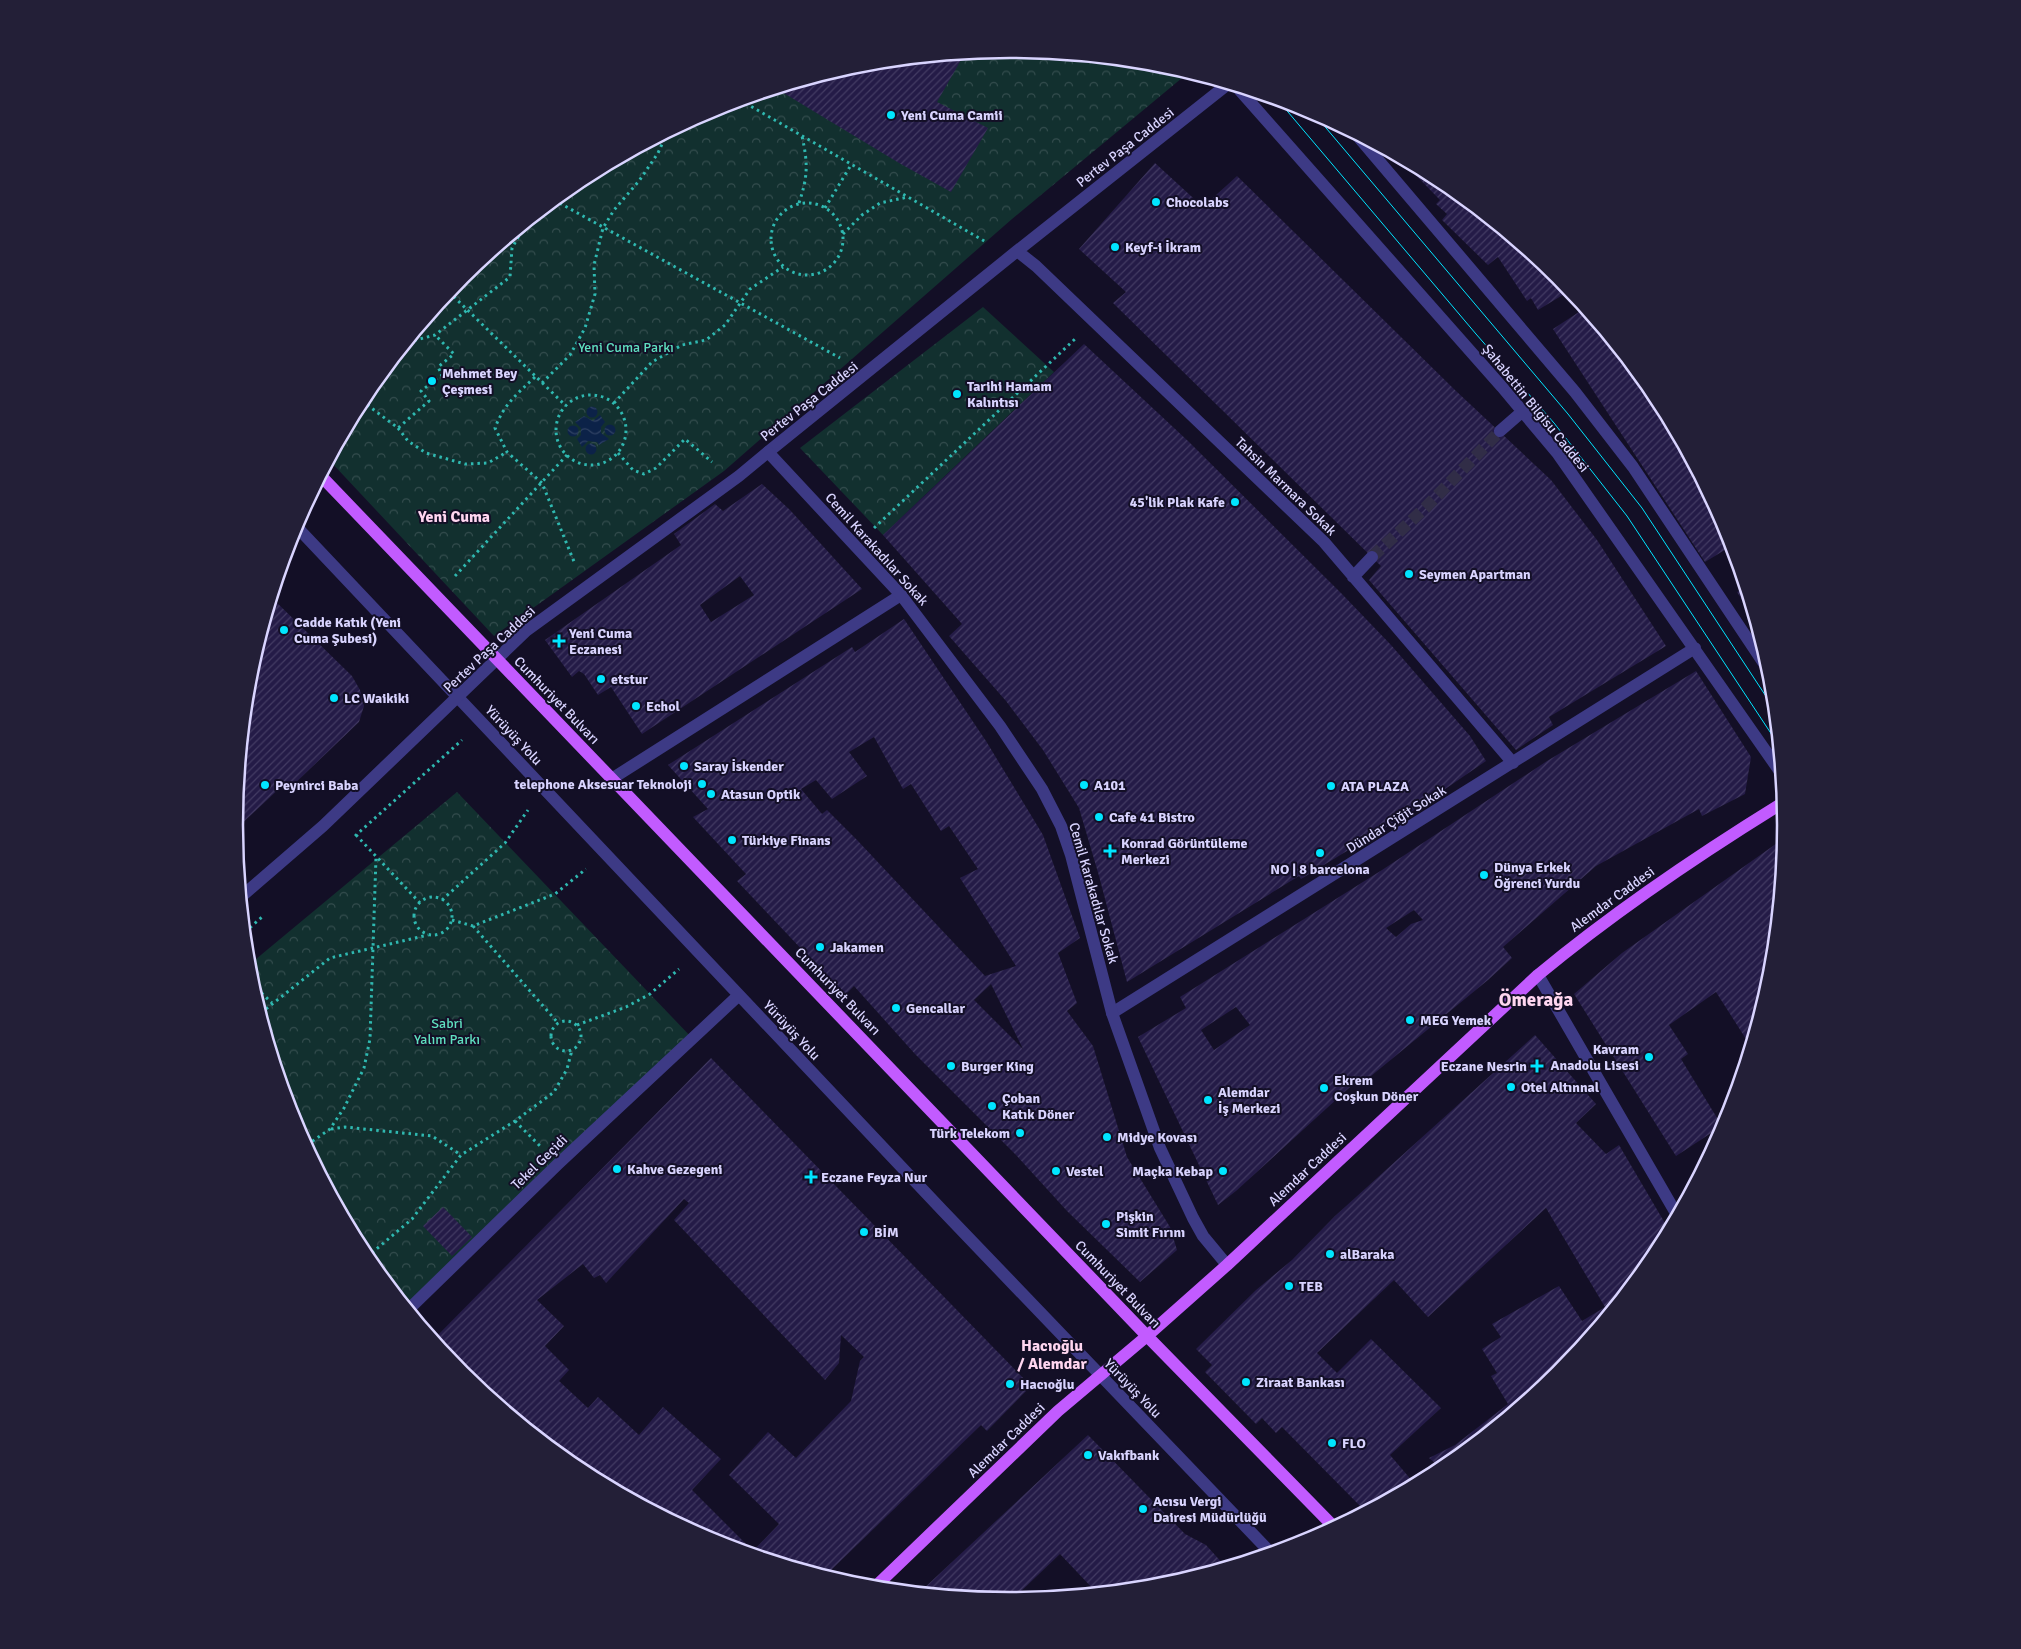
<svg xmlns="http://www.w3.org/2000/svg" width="2021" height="1649" font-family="Signika,sans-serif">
	<defs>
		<pattern id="forest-crowns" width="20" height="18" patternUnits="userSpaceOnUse" patternTransform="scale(1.25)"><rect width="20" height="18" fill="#12302f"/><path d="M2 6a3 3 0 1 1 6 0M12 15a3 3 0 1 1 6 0" fill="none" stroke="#344d4e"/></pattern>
		<pattern id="water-waves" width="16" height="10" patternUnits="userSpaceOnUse" patternTransform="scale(1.25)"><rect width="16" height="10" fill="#0c2248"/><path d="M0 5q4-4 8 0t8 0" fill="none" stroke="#2f4163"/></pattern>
		<pattern id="building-hatch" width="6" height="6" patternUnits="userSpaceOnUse" patternTransform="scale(1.25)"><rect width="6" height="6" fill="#241b47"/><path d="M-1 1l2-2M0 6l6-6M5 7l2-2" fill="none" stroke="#433b63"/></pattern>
	</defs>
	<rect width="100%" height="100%" fill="#130f26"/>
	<!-- forest -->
	<path fill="url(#forest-crowns)" d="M 1011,49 L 1162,64 L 1188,73 L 1012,219 L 724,471 L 494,636 L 330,461 L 366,393 L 462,276 L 580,179 L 714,108 L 859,64 Z
		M 983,307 L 1054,372 L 883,535 L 800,448 Z
		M 457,792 L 693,1039 L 409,1309 L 365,1255 L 294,1121 L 250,976 L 249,965 Z"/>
	<!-- water -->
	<path fill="url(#water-waves)" d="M586.5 412a5.5 5.5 0 1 1 11 0a5.5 5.5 0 1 1-11 0Z
		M 600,415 L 605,422 L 601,427 L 601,433 L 609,439 L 599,445 L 597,442 L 588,441 L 582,447 L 577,439 L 581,435 L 581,428 L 575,422 L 584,416 L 593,421 Z
		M604.5 430a5.5 5.5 0 1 1 11 0a5.5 5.5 0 1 1-11 0Z
		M567.5 431a5.5 5.5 0 1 1 11 0a5.5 5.5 0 1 1-11 0Z
		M585.5 449a5.5 5.5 0 1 1 11 0a5.5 5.5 0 1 1-11 0Z"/>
	<!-- building -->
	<path fill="url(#building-hatch)" fill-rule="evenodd" d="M 965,53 L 937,102 L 988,128 L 951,192 L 899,163 L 777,89 L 859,64 Z
		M 1378,145 L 1388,151 L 1385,154 Z
		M 1397,156 L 1442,180 L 1559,276 L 1571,290 L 1538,310 L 1531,298 L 1527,301 L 1498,257 L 1488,265 L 1442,220 L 1447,214 L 1436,204 L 1440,200 Z
		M 1155,163 L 1203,207 L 1237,176 L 1456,391 L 1551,480 L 1597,540 L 1666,646 L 1549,717 L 1553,725 L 1516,750 L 1369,580 L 1381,566 L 1113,303 L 1126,292 L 1079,249 Z
		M 1585,308 L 1656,394 L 1727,528 L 1733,545 L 1705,562 L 1553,329 Z
		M 1084,344 L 1188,441 L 1341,593 L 1391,645 L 1470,736 L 1486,761 L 1419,807 L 1301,879 L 1299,876 L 1127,982 L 1099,876 L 1079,808 L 1043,750 L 1006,701 L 949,636 L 962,624 L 883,535 Z
		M 762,484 L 790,510 L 862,589 L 642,734 L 611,687 L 598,695 L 584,674 L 579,671 L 572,677 L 545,640 L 681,545 L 674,534 L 715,504 L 723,511 ZM 740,576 L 754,595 L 711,622 L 700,605 Z
		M 1745,587 L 1754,615 L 1752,616 L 1737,592 Z
		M 272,598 L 352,676 L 360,690 L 364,706 L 359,722 L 290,788 L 284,784 L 235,830 L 250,673 Z
		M 904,619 L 986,741 L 1043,835 L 1080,938 L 1058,953 L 1077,1003 L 1067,1011 L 1093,1046 L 1127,1157 L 1170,1227 L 1177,1250 L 1140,1282 L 1067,1211 L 1016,1155 L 915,1054 L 854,986 L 845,995 L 737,881 L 746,874 L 693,817 L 708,809 L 668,765 L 852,647 L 855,652 ZM 874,737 L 903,789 L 911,784 L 941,831 L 949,826 L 978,869 L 960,878 L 1016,966 L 985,976 L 857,840 L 827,810 L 822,814 L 801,789 L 816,780 L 832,799 L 867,776 L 849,752 ZM 991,984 L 1023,1049 L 974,1000 Z
		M 1696,671 L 1751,757 L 1745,794 L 1702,816 L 1699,809 L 1596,866 L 1503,947 L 1512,958 L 1488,980 L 1365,1081 L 1361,1077 L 1236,1191 L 1218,1205 L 1138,1037 L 1186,1008 L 1180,997 L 1382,870 L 1547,761 ZM 1414,910 L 1423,920 L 1411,924 L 1396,937 L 1386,928 ZM 1236,1007 L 1250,1025 L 1214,1050 L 1201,1030 Z
		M 1780,841 L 1784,847 L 1771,976 L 1754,1033 L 1746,1039 L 1716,992 L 1669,1025 L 1688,1054 L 1681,1059 L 1722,1126 L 1676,1156 L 1574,994 L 1622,953 Z
		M 1535,1035 L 1596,1104 L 1576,1123 L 1606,1154 L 1619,1145 L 1669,1230 L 1655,1256 L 1559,1373 L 1441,1470 L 1365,1511 L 1282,1427 L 1276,1433 L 1262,1418 L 1256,1424 L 1205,1372 L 1212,1365 L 1196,1349 L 1256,1290 L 1292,1260 L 1335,1216 ZM 1546,1208 L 1605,1307 L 1582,1321 L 1559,1286 L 1492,1324 L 1501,1337 L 1482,1349 L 1497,1373 L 1491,1376 L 1508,1404 L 1455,1445 L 1429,1458 L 1435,1463 L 1414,1483 L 1390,1455 L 1441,1408 L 1371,1339 L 1337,1373 L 1317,1353 L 1394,1280 L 1428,1317 Z
		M 711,1058 L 1031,1386 L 987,1431 L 981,1425 L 826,1575 L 713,1541 L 579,1469 L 462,1373 L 434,1339 ZM 684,1199 L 689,1203 L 674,1220 L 825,1380 L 839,1363 L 841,1335 L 864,1357 L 860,1361 L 851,1401 L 796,1458 L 768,1432 L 729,1475 L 779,1524 L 753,1551 L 692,1490 L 721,1459 L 663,1407 L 639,1435 L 598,1397 L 588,1408 L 559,1381 L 569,1370 L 545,1346 L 564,1326 L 537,1300 L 583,1264 L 594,1278 L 600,1275 L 606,1283 Z
		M 443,1207 L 472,1237 L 452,1256 L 423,1226 Z
		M 1088,1435 L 1185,1534 L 1206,1545 L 1225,1566 L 1162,1585 L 1096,1592 L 1060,1554 L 1015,1597 L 1017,1600 L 921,1591 Z"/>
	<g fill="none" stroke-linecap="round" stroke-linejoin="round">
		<!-- pedestrian-tunnel -->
		<path stroke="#312d47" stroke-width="12" stroke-dasharray="12 6" stroke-linecap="butt" d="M 1372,557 L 1425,508 L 1500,431"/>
		<!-- path -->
		<path stroke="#2fb8b0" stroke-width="3" stroke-dasharray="2.5 4" stroke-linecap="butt" d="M 740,100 L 986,242
			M 554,200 L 840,358
			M771 239a36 36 0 1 1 72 0a36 36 0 1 1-72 0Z
			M 799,203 C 808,176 808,164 802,136
			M 825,208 L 851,165
			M 843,234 L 862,215 L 880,203 L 908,197
			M 449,292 L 566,406
			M 408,342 L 435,335 L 510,277 L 512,248 L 525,225
			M 535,377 C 517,394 504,404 495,428 L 507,452 L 542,483 L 575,564
			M 542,383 L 570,355 L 585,328 L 595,294 L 594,265 L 603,228 L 614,210 L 639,181 L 658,153 L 667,133
			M556 430a35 35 0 1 1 70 0a35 35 0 1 1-70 0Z
			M 362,401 L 398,428 L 429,401 L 421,391 L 442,375 L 438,367 L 454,354 L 435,335
			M 614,403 L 652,362 L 682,345 L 706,340 L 725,325 L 750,289 L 783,267
			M 398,428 L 408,441 L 426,453 L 465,464 L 488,463 L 507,452
			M 618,453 L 633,470 L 644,474 L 656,468 L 685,439 L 712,462
			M 874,528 L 1075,339
			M 455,576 L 567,455
			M 356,835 L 420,903
			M 355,836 L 462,740
			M414 916a19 19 0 1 1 38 0a19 19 0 1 1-38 0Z
			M 442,900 L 505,843 L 528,810
			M 452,920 L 473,926 L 555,894 L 586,869
			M 473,926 L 558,1023
			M 245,932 L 262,917
			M 252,984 L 272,1003
			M 261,1013 L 330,958 L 428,935
			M551 1036a15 15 0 1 1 30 0a15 15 0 1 1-30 0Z
			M 577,1025 L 626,1007 L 650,994 L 679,969
			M 515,1121 L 540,1146
			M 331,1129 L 345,1127 L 432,1136 L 461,1155
			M 307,1145 L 330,1129 L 344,1108 L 364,1068 L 370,1039 L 376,857
			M 367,1257 L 412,1219 L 461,1155 L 515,1121 L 554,1092 L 567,1069 L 572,1050"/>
		<!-- pedestrian -->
		<path stroke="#3d3a85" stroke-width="12" d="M 1236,86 L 1502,387 L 1558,454 L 1781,773
			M 1356,134 L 1575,392 L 1633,467 L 1771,674
			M 1017,251 L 1036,266 L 1324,542 L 1513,763
			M 1500,431 L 1523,411
			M 768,452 L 1017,251 L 1228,84
			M 295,525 L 943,1211 L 1270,1552
			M 1353,577 L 1372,557
			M 613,778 L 901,595
			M 1112,1013 L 1695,648
			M 409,1309 L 558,1164 L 739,995"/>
		<!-- minor -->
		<path stroke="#3d3a85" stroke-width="12" d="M 242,896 L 323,826 L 526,631 L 739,476 L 768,452 L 901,595 L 1000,726 L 1042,789 L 1061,826 L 1071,855 L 1112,1013 L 1160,1148 L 1193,1218 L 1203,1236 L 1227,1265
			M 1538,975 L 1677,1215"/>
		<!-- primary -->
		<path stroke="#c25bff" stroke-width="12" d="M 321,476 L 1147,1336 L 1334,1527
			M 875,1587 L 1058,1411 L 1147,1336 L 1227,1265 L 1538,975 C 1615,911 1698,855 1784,802"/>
		<!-- tram -->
		<path stroke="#00e5ff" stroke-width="1" d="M 1277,99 L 1476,334 L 1554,423 L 1627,516 L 1778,744
			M 1310,109 L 1568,414 L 1642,508 L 1775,710"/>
	</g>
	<!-- markers -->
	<g fill="#00e5ff" stroke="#130f26" stroke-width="2">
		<circle cx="891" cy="115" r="5"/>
		<circle cx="1156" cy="202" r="5"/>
		<circle cx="1115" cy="247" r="5"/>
		<circle cx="432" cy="381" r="5"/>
		<circle cx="957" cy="394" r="5"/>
		<circle cx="1235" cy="502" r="5"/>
		<circle cx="1409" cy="574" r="5"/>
		<circle cx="284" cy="630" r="5"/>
		<path d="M556.5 633.5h5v5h5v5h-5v5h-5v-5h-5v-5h5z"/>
		<circle cx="601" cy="679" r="5"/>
		<circle cx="334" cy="698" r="5"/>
		<circle cx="636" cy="706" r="5"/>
		<circle cx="684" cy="766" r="5"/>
		<circle cx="702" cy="784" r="5"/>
		<circle cx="265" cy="785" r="5"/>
		<circle cx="1084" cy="785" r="5"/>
		<circle cx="1331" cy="786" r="5"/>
		<circle cx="711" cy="794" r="5"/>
		<circle cx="1099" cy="817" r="5"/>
		<circle cx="732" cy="840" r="5"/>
		<path d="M1107.5 843.5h5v5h5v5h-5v5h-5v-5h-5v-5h5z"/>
		<circle cx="1320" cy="853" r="5"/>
		<circle cx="1484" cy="875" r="5"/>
		<circle cx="820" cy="947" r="5"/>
		<circle cx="896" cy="1008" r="5"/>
		<circle cx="1410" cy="1020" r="5"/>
		<circle cx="1649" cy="1057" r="5"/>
		<circle cx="951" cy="1066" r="5"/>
		<path d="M1534.5 1058.5h5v5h5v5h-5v5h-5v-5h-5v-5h5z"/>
		<circle cx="1511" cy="1087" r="5"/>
		<circle cx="1324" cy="1088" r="5"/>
		<circle cx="1208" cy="1100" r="5"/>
		<circle cx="992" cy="1106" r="5"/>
		<circle cx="1020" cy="1133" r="5"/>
		<circle cx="1107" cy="1137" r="5"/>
		<circle cx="617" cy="1169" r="5"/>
		<circle cx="1056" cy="1171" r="5"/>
		<circle cx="1223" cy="1171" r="5"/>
		<path d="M808.5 1169.5h5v5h5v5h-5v5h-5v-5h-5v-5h5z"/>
		<circle cx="1106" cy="1224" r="5"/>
		<circle cx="864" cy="1232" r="5"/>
		<circle cx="1330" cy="1254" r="5"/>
		<circle cx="1289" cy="1286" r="5"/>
		<circle cx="1246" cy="1382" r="5"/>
		<circle cx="1010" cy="1384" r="5"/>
		<circle cx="1332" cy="1443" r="5"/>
		<circle cx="1088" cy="1455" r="5"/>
		<circle cx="1143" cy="1509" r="5"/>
	</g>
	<g text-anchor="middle" stroke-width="4" stroke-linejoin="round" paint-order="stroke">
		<!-- poi labels -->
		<g font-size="14" font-weight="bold" fill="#d9d4ff" stroke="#130f26" text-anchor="start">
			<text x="901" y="120">Yeni Cuma Camii</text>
			<text x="1166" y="207">Chocolabs</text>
			<text x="1125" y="252">Keyf-i İkram</text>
			<text x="442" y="378">Mehmet Bey<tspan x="442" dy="16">Çeşmesi</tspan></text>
			<text x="967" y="391">Tarihi Hamam<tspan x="967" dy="16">Kalıntısı</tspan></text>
			<text x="1225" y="507" text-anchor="end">45'lik Plak Kafe</text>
			<text x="1419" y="579">Seymen Apartman</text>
			<text x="294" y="627">Cadde Katık (Yeni<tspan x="294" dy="16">Cuma Şubesi)</tspan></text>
			<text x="569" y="638">Yeni Cuma<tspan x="569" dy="16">Eczanesi</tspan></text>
			<text x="611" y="684">etstur</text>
			<text x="344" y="703">LC Waikiki</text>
			<text x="646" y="711">Echol</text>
			<text x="694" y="771">Saray İskender</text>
			<text x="692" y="789" text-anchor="end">telephone Aksesuar Teknoloji</text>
			<text x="275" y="790">Peynirci Baba</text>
			<text x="1094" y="790">A101</text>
			<text x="1341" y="791">ATA PLAZA</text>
			<text x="721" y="799">Atasun Optik</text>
			<text x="1109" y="822">Cafe 41 Bistro</text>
			<text x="742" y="845">Türkiye Finans</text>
			<text x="1121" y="848">Konrad Görüntüleme<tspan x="1121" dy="16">Merkezi</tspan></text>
			<text x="1494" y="872">Dünya Erkek<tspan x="1494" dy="16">Öğrenci Yurdu</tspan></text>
			<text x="1320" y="874" text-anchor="middle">NO | 8 barcelona</text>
			<text x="830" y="952">Jakamen</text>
			<text x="906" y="1013">Gencallar</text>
			<text x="1420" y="1025">MEG Yemek</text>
			<text x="1639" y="1054" text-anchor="end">Kavram<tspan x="1639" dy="16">Anadolu Lisesi</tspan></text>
			<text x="961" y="1071">Burger King</text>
			<text x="1527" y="1071" text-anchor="end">Eczane Nesrin</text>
			<text x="1334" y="1085">Ekrem<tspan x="1334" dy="16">Coşkun Döner</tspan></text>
			<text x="1521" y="1092">Otel Altınnal</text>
			<text x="1218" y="1097">Alemdar<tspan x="1218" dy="16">İş Merkezi</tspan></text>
			<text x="1002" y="1103">Çoban<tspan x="1002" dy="16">Katık Döner</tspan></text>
			<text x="1010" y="1138" text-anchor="end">Türk Telekom</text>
			<text x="1117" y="1142">Midye Kovası</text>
			<text x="627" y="1174">Kahve Gezegeni</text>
			<text x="1066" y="1176">Vestel</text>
			<text x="1213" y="1176" text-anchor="end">Maçka Kebap</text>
			<text x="821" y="1182">Eczane Feyza Nur</text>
			<text x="1116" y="1221">Pişkin<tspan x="1116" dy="16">Simit Fırını</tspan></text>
			<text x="874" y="1237">BİM</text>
			<text x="1340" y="1259">alBaraka</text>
			<text x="1299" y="1291">TEB</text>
			<text x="1256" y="1387">Ziraat Bankası</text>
			<text x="1020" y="1389">Hacıoğlu</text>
			<text x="1342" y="1448">FLO</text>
			<text x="1098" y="1460">Vakıfbank</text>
			<text x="1153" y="1506">Acısu Vergi<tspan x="1153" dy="16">Dairesi Müdürlüğü</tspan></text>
		</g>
		<!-- street labels -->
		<g font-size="14" fill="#d9d4ff" stroke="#130f26">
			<text transform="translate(1125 147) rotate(-38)" y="5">Pertev Paşa Caddesi</text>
			<text transform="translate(809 401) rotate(-38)" y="5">Pertev Paşa Caddesi</text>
			<text transform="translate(1536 408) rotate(51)" y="5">Şahabettin Bilgisu Caddesi</text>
			<text transform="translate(1286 486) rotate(44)" y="5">Tahsin Marmara Sokak</text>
			<text transform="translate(877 549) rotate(48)" y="5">Cemil Karakadılar Sokak</text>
			<text transform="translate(489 649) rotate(-43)" y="5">Pertev Paşa Caddesi</text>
			<text transform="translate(557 700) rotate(46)" y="5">Cumhuriyet Bulvarı</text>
			<text transform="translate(514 735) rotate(47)" y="5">Yürüyüş Yolu</text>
			<text transform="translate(1396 819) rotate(-32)" y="5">Dündar Çiğit Sokak</text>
			<text transform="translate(1094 893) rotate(74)" y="5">Cemil Karakadılar Sokak</text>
			<text transform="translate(1612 899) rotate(-36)" y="5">Alemdar Caddesi</text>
			<text transform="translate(838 991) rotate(46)" y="5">Cumhuriyet Bulvarı</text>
			<text transform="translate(792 1030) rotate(47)" y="5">Yürüyüş Yolu</text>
			<text transform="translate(539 1162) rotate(-44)" y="5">Tekel Geçidi</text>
			<text transform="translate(1307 1169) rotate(-43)" y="5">Alemdar Caddesi</text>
			<text transform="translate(1118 1284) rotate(46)" y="5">Cumhuriyet Bulvarı</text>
			<text transform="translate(1133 1388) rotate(46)" y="5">Yürüyüş Yolu</text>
			<text transform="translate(1006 1440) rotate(-44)" y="5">Alemdar Caddesi</text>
		</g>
		<!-- park labels -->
		<g font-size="14" fill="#5fe0c0" stroke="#130f26">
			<text x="626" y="352">Yeni Cuma Parkı</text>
			<text x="447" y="1028">Sabri<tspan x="447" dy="16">Yalım Parkı</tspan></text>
		</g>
		<!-- quarter labels -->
		<g font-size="16" font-weight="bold" fill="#ffd6f0" stroke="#130f26">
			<text x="454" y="522">Yeni Cuma</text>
			<text x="1052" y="1351">Hacıoğlu<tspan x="1052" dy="18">/ Alemdar</tspan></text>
		</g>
		<!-- district labels -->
		<g font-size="19" font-weight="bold" fill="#ffd6f0" stroke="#130f26">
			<text x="1536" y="1006">Ömerağa</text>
		</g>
	</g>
	<!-- crop -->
	<path d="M0 0H2021V1649H0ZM243 825a767 767 0 1 1 1534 0a767 767 0 1 1-1534 0Z" fill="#231f37" fill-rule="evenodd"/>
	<path fill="none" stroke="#d9d4ff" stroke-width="2.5" d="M243 825a767 767 0 1 1 1534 0a767 767 0 1 1-1534 0Z"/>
</svg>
